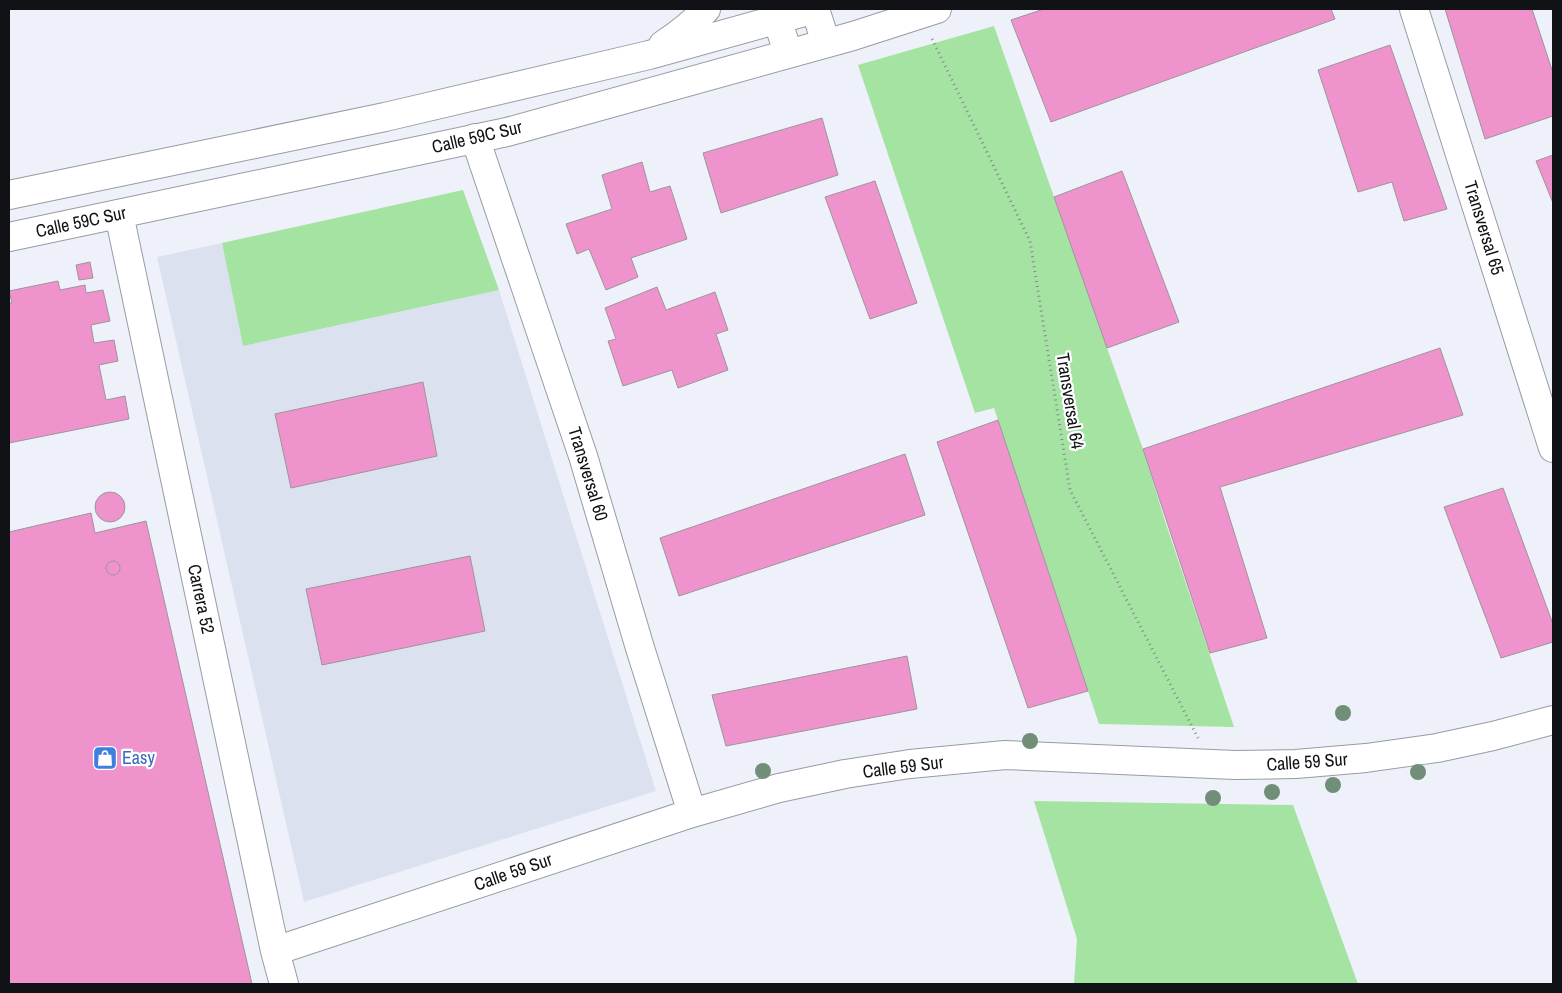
<svg xmlns="http://www.w3.org/2000/svg" width="1562" height="993" font-family="'Archivo Narrow',sans-serif">
	<rect width="100%" height="100%" fill="#eef1fa"/>
	<!-- built -->
	<path fill="#dce1f0" d="M 222,243 L 243,346 L 499,290 L 656,791 L 304,902 L 157,257 Z"/>
	<!-- green -->
	<path fill="#a4e3a2" d="M 994,26 L 1107,348 L 1143,449 L 1165,521 L 1234,727 L 1099,724 L 994,408 L 975,413 L 858,65 Z
		M 463,190 L 499,290 L 243,346 L 222,243 Z
		M 1034,801 L 1293,805 L 1358,984 L 1074,984 L 1077,939 Z"/>
	<!-- building -->
	<path fill="#ee93cc" stroke="#9d959a" d="M 1044,9 L 1331,9 L 1335,19 L 1051,122 L 1011,20 Z
		M 1445,9 L 1532,9 L 1553,73 L 1553,116 L 1485,139 Z
		M 1390,45 L 1447,209 L 1404,221 L 1392,182 L 1358,192 L 1318,70 Z
		M 822,118 L 838,175 L 721,213 L 703,153 Z
		M 1553,155 L 1553,203 L 1536,161 Z
		M 642,162 L 650,192 L 670,186 L 687,239 L 631,258 L 638,277 L 606,290 L 589,249 L 577,254 L 566,224 L 612,209 L 602,175 Z
		M 1122,171 L 1179,322 L 1107,348 L 1054,197 Z
		M 875,181 L 917,303 L 870,319 L 825,197 Z
		M 90,262 L 93,278 L 79,280 L 76,265 Z
		M 58,281 L 60,290 L 85,285 L 86,293 L 103,290 L 110,321 L 91,325 L 94,343 L 114,340 L 118,361 L 99,365 L 106,400 L 125,396 L 129,419 L 9,443 L 9,303 L 12,303 L 9,291 Z
		M 657,287 L 666,310 L 715,292 L 728,330 L 716,334 L 728,370 L 678,388 L 672,370 L 623,386 L 608,341 L 616,339 L 605,308 Z
		M 1440,348 L 1463,415 L 1220,487 L 1267,638 L 1210,653 L 1143,449 Z
		M 423,382 L 437,456 L 291,488 L 275,414 Z
		M 998,420 L 1088,691 L 1028,708 L 937,442 Z
		M 905,454 L 925,515 L 679,596 L 660,538 Z
		M 1503,488 L 1553,624 L 1553,642 L 1501,658 L 1444,507 Z
		M95 507a15 15 0 1 1 30 0a15 15 0 1 1-30 0Z
		M 91,513 L 95,533 L 146,521 L 252,984 L 9,984 L 9,532 Z
		M 470,556 L 485,631 L 322,665 L 306,589 Z
		M106 568a7 7 0 1 1 14 0a7 7 0 1 1-14 0Z
		M 907,656 L 917,709 L 726,746 L 712,695 Z"/>
	<g fill="none" stroke-linecap="round" stroke-linejoin="round">
		<defs>
			<path id="minor" d="M 774,9 L 788,53
				M 815,9 L 826,43
				M 1414,9 L 1553,448
				M 475,138 L 583,456 L 640,648 L 692,813
				M 119,214 L 275,951 L 284,984
				M 275,951 L 692,813 L 779,788 L 845,774 L 910,764 L 1005,755 L 1235,765 L 1296,764 L 1366,758 L 1437,748 L 1493,736 L 1553,720"/>
			<path id="tertiary" d="M 663,45 C 678,35 694,23 706,9
				M 9,195 L 385,117 L 649,55 L 815,9
				M 9,237 L 507,132 L 853,36 L 937,9"/>
		</defs>
		<!-- minor casing -->
		<use href="#minor" stroke="#989ba3" stroke-width="30"/>
		<!-- tertiary casing -->
		<use href="#tertiary" stroke="#989ba3" stroke-width="30"/>
		<!-- path -->
		<path stroke="#86888f" stroke-width="3" stroke-dasharray="1 4" stroke-linecap="butt" d="M 932,39 L 1030,241 L 1070,490 L 1198,738"/>
		<!-- minor -->
		<use href="#minor" stroke="#fff" stroke-width="28"/>
		<!-- tertiary -->
		<use href="#tertiary" stroke="#fff" stroke-width="28"/>
	</g>
	<!-- trees -->
	<g fill="#718f78">
		<circle cx="1343" cy="713" r="8"/>
		<circle cx="1030" cy="741" r="8"/>
		<circle cx="763" cy="771" r="8"/>
		<circle cx="1418" cy="772" r="8"/>
		<circle cx="1333" cy="785" r="8"/>
		<circle cx="1272" cy="792" r="8"/>
		<circle cx="1213" cy="798" r="8"/>
	</g>
	<!-- icons -->
	<defs>
		<symbol id="shop-square" viewBox="-11 -11 22 22"><rect x="-9" y="-9" width="18" height="18" rx="4" fill="#3f7fe0" stroke="#fff"/><path d="M-5-2.5h2.3a2.7 3.5 0 0 1 5.4 0H5L5.5 6h-11ZM-1.5-2.5h3a1.5 2.3 0 0 0-3 0Z" fill="#fff"/></symbol>
	</defs>
	<g fill-rule="evenodd">
		<use href="#shop-square" x="91" y="744" width="28" height="28"/>
	</g>
	<g text-anchor="middle" stroke-width="4.5" stroke-linejoin="round" paint-order="stroke">
		<!-- street labels -->
		<g font-size="18" fill="#111215" stroke="#fff">
			<text transform="translate(477 137) rotate(-13)" y="6">Calle 59C Sur</text>
			<text transform="translate(81 222) rotate(-12)" y="6">Calle 59C Sur</text>
			<text transform="translate(1484 228) rotate(73)" y="6">Transversal 65</text>
			<text transform="translate(1070 401) rotate(81)" y="6">Transversal 64</text>
			<text transform="translate(588 474) rotate(73)" y="6">Transversal 60</text>
			<text transform="translate(201 599) rotate(78)" y="6">Carrera 52</text>
			<text transform="translate(1307 762) rotate(-4)" y="6">Calle 59 Sur</text>
			<text transform="translate(903 767) rotate(-7)" y="6">Calle 59 Sur</text>
			<text transform="translate(513 872) rotate(-19)" y="6">Calle 59 Sur</text>
		</g>
		<!-- shop labels -->
		<g font-size="18" fill="#366cbe" stroke="#fff" text-anchor="start">
			<text x="122" y="764">Easy</text>
		</g>
	</g>
	<!-- border -->
	<rect width="1562" height="993" fill="none" stroke="#111215" stroke-width="20"/>
</svg>
